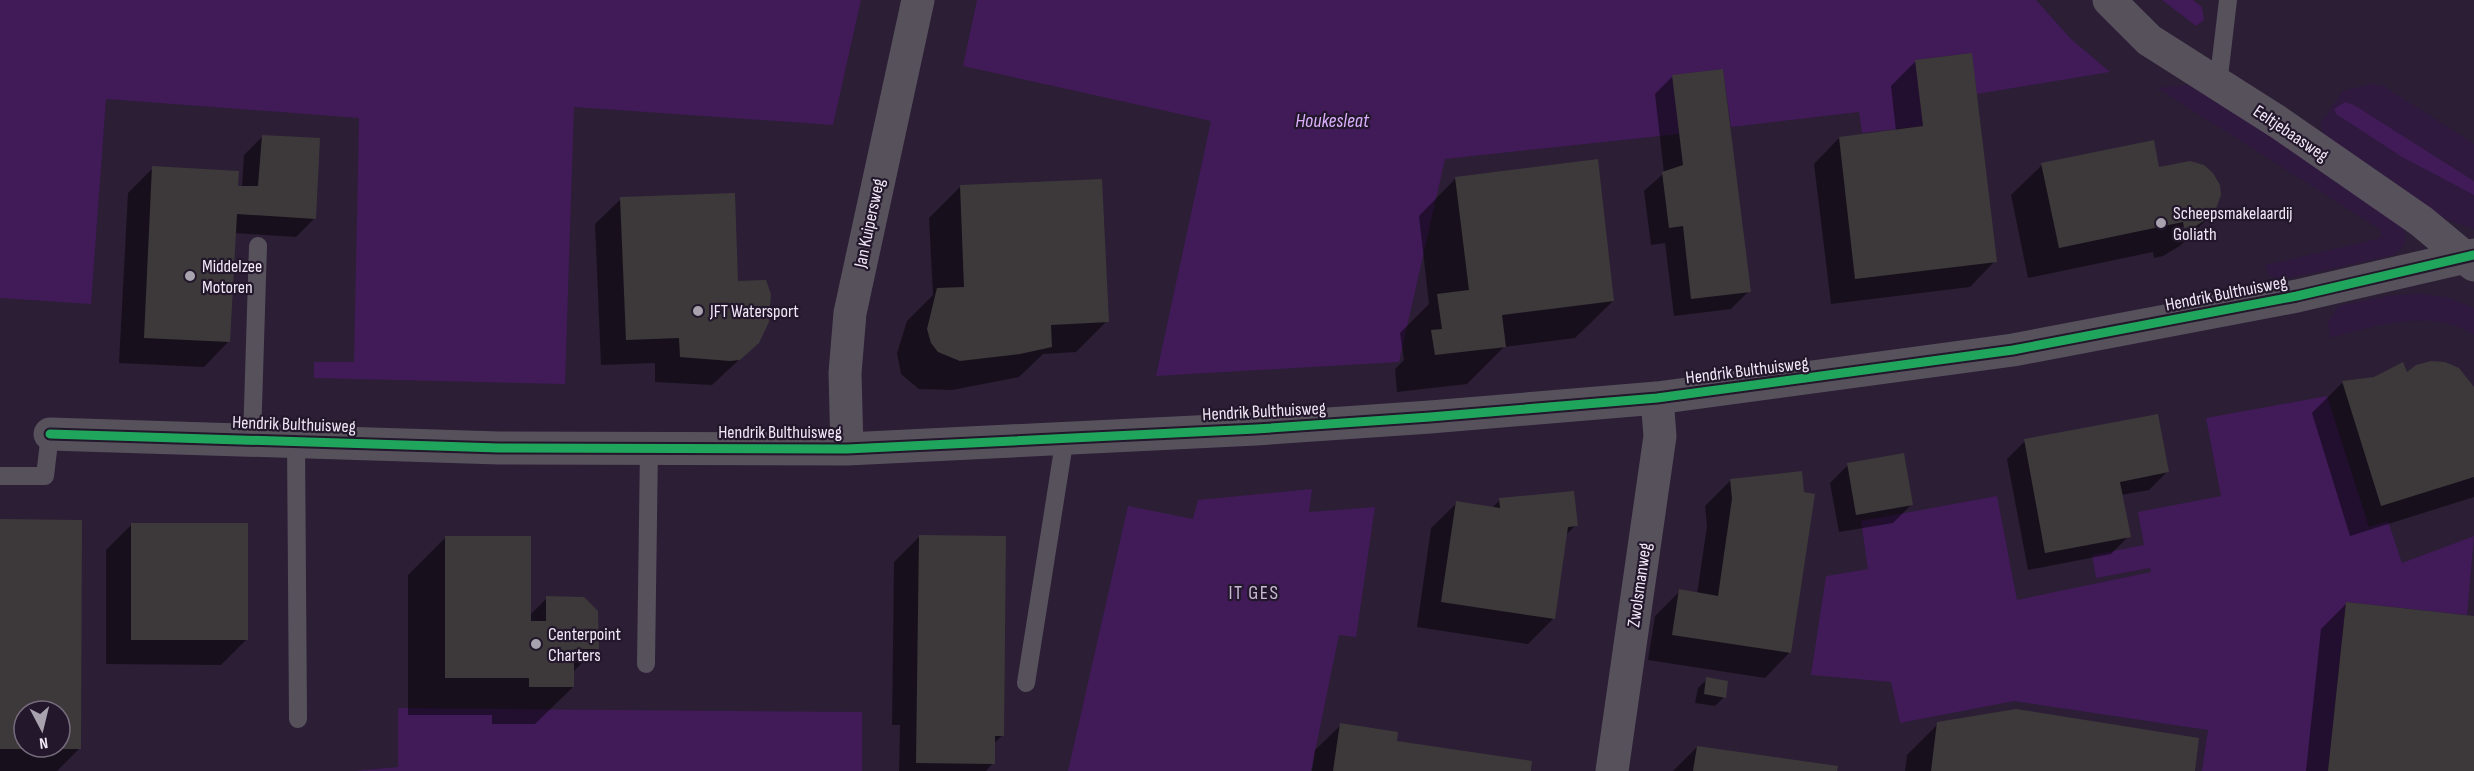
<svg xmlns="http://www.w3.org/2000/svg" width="2474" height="771" font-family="'Sofia Sans Condensed',sans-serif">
	<rect width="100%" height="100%" fill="#211c26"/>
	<!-- built -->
	<path fill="#2b1e35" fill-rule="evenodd" d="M 0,0 L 2474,0 L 2474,771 L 0,771 ZM 24,711 L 60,711 L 60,747 L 24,747 Z"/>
	<!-- green -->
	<path fill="#30193f" d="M 2195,84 L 2402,225 C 2409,238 2406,246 2394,255 L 2279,280 L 2269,275 L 2265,265 L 2377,239 L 2381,237 L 2381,230 L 2157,88 Z
		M 2371,84 L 2384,86 L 2474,144 L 2474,181 L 2433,154 L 2334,109 L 2336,114 L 2402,157 L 2474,195 L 2474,229 L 2445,219 L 2325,140 L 2320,124 L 2343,91 Z
		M 2421,294 L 2447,297 L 2474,308 L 2474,335 C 2431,307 2375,326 2330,338 L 2328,322 L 2339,306 L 2394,295 Z"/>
	<!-- water -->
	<path fill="#401b57" d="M 0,0 L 861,0 L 833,125 L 574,107 L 565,384 L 314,378 L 314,362 L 354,362 L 359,118 L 106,99 L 91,304 L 0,298 Z
		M 977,0 L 2036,0 L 2071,39 L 2110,72 L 1977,94 L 1971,53 L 1916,60 L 1923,126 L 1862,133 L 1859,112 L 1731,127 L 1723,69 L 1673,75 L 1679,134 L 1445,159 L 1399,362 L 1156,376 L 1211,121 L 963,66 Z
		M 2162,0 L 2193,0 L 2202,7 L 2204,20 L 2196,26 Z
		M 2345,102 L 2354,105 L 2474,181 L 2474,195 L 2402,157 L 2336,114 L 2334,109 Z
		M 2327,396 L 2369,527 L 2388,521 L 2402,563 L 2474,536 L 2467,615 L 2346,602 L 2328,771 L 2202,771 L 2208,730 L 2014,701 L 1900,723 L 1891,682 L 1811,675 L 1826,576 L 1868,569 L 1861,521 L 1997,496 L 2017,600 L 2151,572 L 2150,568 L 2096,578 L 2092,555 L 2144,545 L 2138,512 L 2221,496 L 2206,418 Z
		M 1312,489 L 1309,512 L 1375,507 L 1356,637 L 1339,635 L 1311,771 L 1068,771 L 1128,506 L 1193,519 L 1198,500 Z
		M 398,708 L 862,712 L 862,771 L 353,771 L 398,767 Z"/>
	<!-- shadow -->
	<path fill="#0007" fill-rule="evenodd" d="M 1916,61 L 1995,261 L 1970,287 L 1831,304 L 1814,164 L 1839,138 L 1896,131 L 1891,86 Z
		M 1673,76 L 1749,291 L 1731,309 L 1674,316 L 1665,243 L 1651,245 L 1644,191 L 1664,173 L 1655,94 Z
		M 262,137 L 314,219 L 296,237 L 234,233 L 229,341 L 204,367 L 119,363 L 128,193 L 153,168 L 242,187 L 244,155 Z
		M 2042,165 L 2158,169 L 2213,213 L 2181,245 L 2163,256 L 2154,258 L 2153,252 L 2028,278 L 2011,195 ZM 2191,225 L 2191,228 L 2177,231 L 2177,228 Z
		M 1456,178 L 1613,301 L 1575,338 L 1504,347 L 1467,384 L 1397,392 L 1395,369 L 1404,360 L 1400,333 L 1429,304 L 1419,216 Z
		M 960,187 L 1107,321 L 1076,352 L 1043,354 L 1019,377 L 952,390 L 919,389 L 901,374 L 897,353 L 907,321 L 933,295 L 929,218 Z
		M 621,199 L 737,282 L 758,342 L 712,385 L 655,382 L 655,363 L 601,365 L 595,224 Z
		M 2406,374 L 2474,391 L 2474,497 L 2350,536 L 2312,413 L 2343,382 Z
		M 2025,441 L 2167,472 L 2149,490 L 2121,495 L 2129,536 L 2111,554 L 2028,570 L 2007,459 Z
		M 1848,465 L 1911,505 L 1893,523 L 1839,532 L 1830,483 Z
		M 1731,480 L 1790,652 L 1765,678 L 1648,660 L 1655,616 L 1680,591 L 1697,594 L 1707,526 L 1705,506 Z
		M 1500,500 L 1576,525 L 1565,536 L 1553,619 L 1528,644 L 1417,627 L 1431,528 L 1457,503 L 1492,508 Z
		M 0,521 L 80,748 L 57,771 L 0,771 ZM 24,711 L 60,711 L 60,747 L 24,747 Z
		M 131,525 L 246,640 L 221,665 L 106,664 L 106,550 Z
		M 920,536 L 1003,735 L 993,744 L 993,763 L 986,771 L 899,771 L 900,725 L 892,725 L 894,562 Z
		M 446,537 L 530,615 L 547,598 L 597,648 L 573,672 L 573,687 L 535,724 L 492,724 L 492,715 L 408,715 L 408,575 Z
		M 2346,604 L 2474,617 L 2474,771 L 2306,771 L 2321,629 Z
		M 1707,679 L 1724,697 L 1715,706 L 1695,703 L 1698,688 Z
		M 1938,724 L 2193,771 L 1905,771 L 1907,755 Z
		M 1341,725 L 1395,742 L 1529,771 L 1312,771 L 1315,750 Z
		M 1697,747 L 1836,771 L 1673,771 Z"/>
	<!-- building -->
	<path fill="#3d393a" d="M 1972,53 L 1997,262 L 1855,279 L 1839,137 L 1923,126 L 1915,60 Z
		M 1723,69 L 1751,292 L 1691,299 L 1683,226 L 1669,228 L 1662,172 L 1683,165 L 1672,75 Z
		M 262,135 L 320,138 L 316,219 L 237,214 L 230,342 L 144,338 L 152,166 L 239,171 L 238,186 L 258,186 Z
		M 2154,140 L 2159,167 L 2190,161 L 2204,165 L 2213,173 L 2220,185 L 2221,195 L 2214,214 L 2196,226 L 2184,228 L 2183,222 L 2059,248 L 2041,163 Z
		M 1598,159 L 1614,301 L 1502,315 L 1506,347 L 1435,355 L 1431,330 L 1442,329 L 1437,294 L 1469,290 L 1455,177 Z
		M 1102,179 L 1109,322 L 1051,325 L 1052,347 L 1020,354 L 960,361 L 938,352 L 931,343 L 927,329 L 937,288 L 964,287 L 960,185 Z
		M 735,193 L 738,281 L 766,280 L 771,294 L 769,322 L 759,343 L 740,360 L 730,361 L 680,357 L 679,338 L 626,340 L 620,197 Z
		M 2431,361 L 2445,362 L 2459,368 L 2474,387 L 2474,477 L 2381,506 L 2342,381 L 2374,377 L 2403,362 L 2407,372 L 2416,365 Z
		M 2158,414 L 2169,472 L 2120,482 L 2131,537 L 2045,553 L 2024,439 Z
		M 1904,453 L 1913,505 L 1856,515 L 1847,463 Z
		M 1802,471 L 1804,492 L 1815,494 L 1791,653 L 1672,635 L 1679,589 L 1718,596 L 1732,499 L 1730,479 Z
		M 1574,491 L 1578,526 L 1568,527 L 1555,619 L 1441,602 L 1456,501 L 1500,508 L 1499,498 Z
		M 0,519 L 82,520 L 81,749 L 60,749 L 60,711 L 24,711 L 24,749 L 0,749 Z
		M 131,523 L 248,523 L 248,640 L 131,640 Z
		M 919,535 L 1006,536 L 1004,736 L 995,736 L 995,764 L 916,763 Z
		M 445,536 L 531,536 L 531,621 L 546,621 L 546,596 L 584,597 L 598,611 L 599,649 L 574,649 L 574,687 L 529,687 L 529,678 L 445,678 Z
		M 2346,602 L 2474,616 L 2474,771 L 2328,771 Z
		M 1706,677 L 1728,681 L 1726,698 L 1704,694 Z
		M 2016,709 L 2199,738 L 2195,771 L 1931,771 L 1937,722 Z
		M 1340,723 L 1398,732 L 1397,741 L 1532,761 L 1531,771 L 1333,771 Z
		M 1697,746 L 1838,766 L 1837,771 L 1693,771 Z"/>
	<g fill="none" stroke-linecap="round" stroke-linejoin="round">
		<!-- lane -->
		<path stroke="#57515c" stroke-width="18" d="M 2218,85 L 2228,0
			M 252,439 L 258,246
			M 296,441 L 298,719
			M 0,476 L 45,476 L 50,434
			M 646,664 L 649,447
			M 1026,683 L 1065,437"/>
		<!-- street -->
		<path stroke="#57515c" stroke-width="33" d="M 2109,0 L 2149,40 L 2278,122 L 2421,221 L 2474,265
			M 50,434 L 499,448 L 847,449 L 1256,429 L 1430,417 L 1657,398 L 2013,350 L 2297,296 L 2474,255
			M 847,449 L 845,373 L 850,313 L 918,0
			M 1612,771 L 1660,436 L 1657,398"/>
		<defs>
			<path id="cycleway" d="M 50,434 L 499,448 L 847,449 L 1256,429 L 1430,417 L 1657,398 L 2013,350 L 2297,296 L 2474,255"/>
		</defs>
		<!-- cycleway casing -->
		<use href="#cycleway" stroke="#22172b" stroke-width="13"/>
		<!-- cycleway -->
		<use href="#cycleway" stroke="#20a55d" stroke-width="9"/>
	</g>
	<!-- markers -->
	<g fill="#a8a1ae" stroke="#22172b" stroke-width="2">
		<circle cx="2161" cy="223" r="6"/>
		<circle cx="190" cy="276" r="6"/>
		<circle cx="698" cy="311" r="6"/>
		<circle cx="536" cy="644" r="6"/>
	</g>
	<g text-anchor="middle" stroke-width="4.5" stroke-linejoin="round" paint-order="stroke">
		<!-- street labels -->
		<g font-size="18" fill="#f1e9f7" stroke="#22172b">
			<text transform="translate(2291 133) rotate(34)" y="6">Eeltjebaasweg</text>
			<text transform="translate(869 223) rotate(-78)" y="6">Jan Kuipersweg</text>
			<text transform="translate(2226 293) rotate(-11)" y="6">Hendrik Bulthuisweg</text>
			<text transform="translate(1747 370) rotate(-7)" y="6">Hendrik Bulthuisweg</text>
			<text transform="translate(1264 411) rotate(-3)" y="6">Hendrik Bulthuisweg</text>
			<text transform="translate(294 424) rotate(2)" y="6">Hendrik Bulthuisweg</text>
			<text x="780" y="438">Hendrik Bulthuisweg</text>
			<text transform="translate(1639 585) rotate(-82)" y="6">Zwolsmanweg</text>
		</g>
		<!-- poi labels -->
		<g font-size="18" fill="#f1e9f7" stroke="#22172b" text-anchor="start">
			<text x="2173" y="219">Scheepsmakelaardij<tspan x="2173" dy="21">Goliath</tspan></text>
			<text x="202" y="272">Middelzee<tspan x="202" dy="21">Motoren</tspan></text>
			<text x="710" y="317">JFT Watersport</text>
			<text x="548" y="640">Centerpoint<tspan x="548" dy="21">Charters</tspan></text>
		</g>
		<!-- water labels -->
		<g font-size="20" font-style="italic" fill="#dcb0fd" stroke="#22172b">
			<text x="1332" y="127">Houkesleat</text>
		</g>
		<!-- neighbourhood labels -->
		<g font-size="20" letter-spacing="1.5" fill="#c7b9d3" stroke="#22172b">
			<text x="1254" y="599">IT GES</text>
		</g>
	</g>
	<!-- north arrow -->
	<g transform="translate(42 729) rotate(173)"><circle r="28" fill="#22172b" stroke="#756b7d" stroke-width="1.5"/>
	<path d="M0-4.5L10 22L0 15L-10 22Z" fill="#a8a1ae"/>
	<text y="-9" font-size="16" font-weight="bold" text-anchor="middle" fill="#f1e9f7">N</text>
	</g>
</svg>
